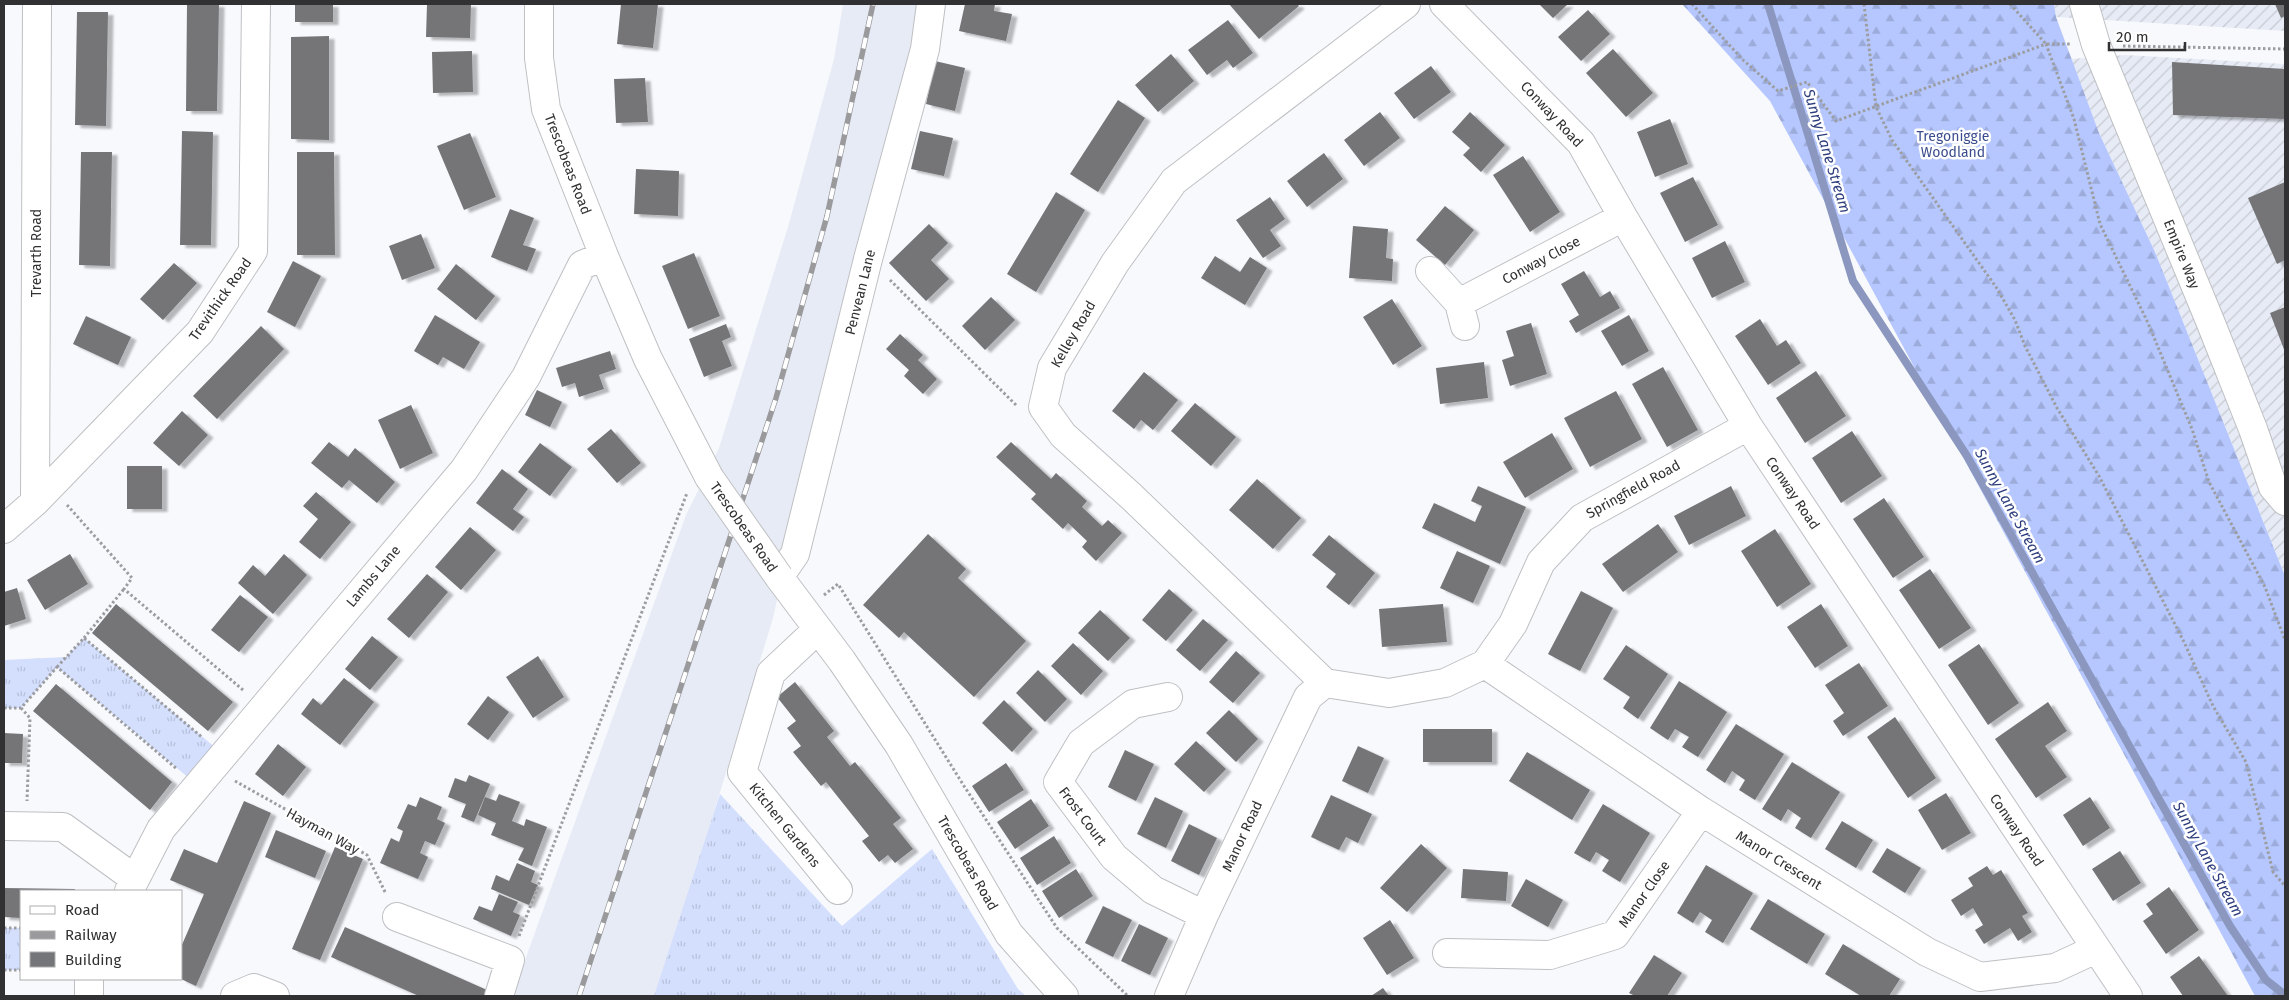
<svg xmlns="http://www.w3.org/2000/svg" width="2289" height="1000" font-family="'Fira Sans',sans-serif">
	<defs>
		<pattern id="industrial-furrows" width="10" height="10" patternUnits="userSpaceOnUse" patternTransform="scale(1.25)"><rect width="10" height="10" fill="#e7ebf5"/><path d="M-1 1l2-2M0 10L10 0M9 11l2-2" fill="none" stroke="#c7cad2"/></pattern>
		<pattern id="grass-tufts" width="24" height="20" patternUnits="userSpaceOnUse" patternTransform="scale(1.25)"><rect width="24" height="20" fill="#d4dffe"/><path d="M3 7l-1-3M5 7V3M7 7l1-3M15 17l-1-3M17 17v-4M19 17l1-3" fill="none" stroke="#b6c0da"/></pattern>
		<pattern id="forest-firs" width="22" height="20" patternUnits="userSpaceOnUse" patternTransform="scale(1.25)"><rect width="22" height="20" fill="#b5c7fe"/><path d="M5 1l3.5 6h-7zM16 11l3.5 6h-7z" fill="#9cabda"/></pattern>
		<filter id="shadow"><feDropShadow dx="5.5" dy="3" stdDeviation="1" flood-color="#0004"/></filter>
	</defs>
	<rect width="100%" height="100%" fill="#f8f9fd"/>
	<!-- built -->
	<path fill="#e7ebf5" d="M 843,4 L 921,4 L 899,128 L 790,542 L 773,618 L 658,996 L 512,996 L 686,515 L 719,448 L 788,227 L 834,59 Z"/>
	<!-- industrial -->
	<path fill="url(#industrial-furrows)" d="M 2054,4 L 2285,4 L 2285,31 L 2056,17 Z
		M 2125,55 L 2285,64 L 2285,576 L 2155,252 L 2099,133 L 2071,59 Z"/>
	<!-- grass -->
	<path fill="url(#grass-tufts)" d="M 84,638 L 223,754 L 197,785 L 57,667 L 21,708 L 4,708 L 4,660 L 66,657 Z
		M 720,794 L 842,926 L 932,849 L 1018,989 L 1026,996 L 654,996 Z
		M 4,928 L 21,928 L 21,970 L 4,970 Z"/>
	<!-- forest -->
	<path fill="url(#forest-firs)" d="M 1682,4 L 2054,4 L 2056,17 L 2099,133 L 2155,252 L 2285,576 L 2285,996 L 2255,996 L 1770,101 Z"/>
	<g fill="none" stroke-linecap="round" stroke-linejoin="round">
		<!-- stream -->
		<path stroke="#8b97be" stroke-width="8" d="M 1768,4 L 1853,281 L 1967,456 L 2230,926 L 2266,980 L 2285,995"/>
	</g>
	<!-- building -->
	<path fill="#747578" filter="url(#shadow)" d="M 187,4 L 219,4 L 217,111 L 186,111 Z
		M 295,4 L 333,4 L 333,22 L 295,22 Z
		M 427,4 L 471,4 L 470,38 L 426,37 Z
		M 621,4 L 658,4 L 653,48 L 617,44 Z
		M 965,4 L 995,4 L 994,11 L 1012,14 L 1006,41 L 959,31 Z
		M 1229,4 L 1297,4 L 1299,6 L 1259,39 Z
		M 1539,4 L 1568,4 L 1553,18 Z
		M 2275,4 L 2285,4 L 2285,16 L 2281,18 Z
		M 1588,10 L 1610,34 L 1581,61 L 1558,37 Z
		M 77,12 L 108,12 L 106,126 L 75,125 Z
		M 1228,20 L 1253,53 L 1233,68 L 1227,60 L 1207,75 L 1188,50 Z
		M 329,36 L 329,140 L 291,139 L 291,37 Z
		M 1613,49 L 1653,93 L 1626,117 L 1586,73 Z
		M 472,51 L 473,92 L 433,93 L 432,52 Z
		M 1171,54 L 1194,81 L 1158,112 L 1135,85 Z
		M 935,61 L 965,68 L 955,111 L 926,104 Z
		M 2172,62 L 2285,69 L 2285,119 L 2173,115 Z
		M 1431,66 L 1451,92 L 1414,119 L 1394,93 Z
		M 645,78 L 648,122 L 616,123 L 614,79 Z
		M 1118,100 L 1145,118 L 1098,192 L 1070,174 Z
		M 1380,112 L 1400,138 L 1364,166 L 1344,140 Z
		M 1470,112 L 1505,145 L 1481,172 L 1463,155 L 1470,148 L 1452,132 Z
		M 1670,119 L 1688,164 L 1655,177 L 1637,132 Z
		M 182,131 L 213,132 L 211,245 L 180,245 Z
		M 920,131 L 953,138 L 944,176 L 911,169 Z
		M 470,133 L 496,197 L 464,210 L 437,146 Z
		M 81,152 L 112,152 L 110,266 L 79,265 Z
		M 297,152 L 334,152 L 335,255 L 297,255 Z
		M 1324,153 L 1343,179 L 1307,207 L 1287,181 Z
		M 1523,156 L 1560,212 L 1530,232 L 1493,175 Z
		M 636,169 L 679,171 L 678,216 L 634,214 Z
		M 1693,177 L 1718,225 L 1685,242 L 1660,193 Z
		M 2285,182 L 2285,260 L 2277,264 L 2248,198 Z
		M 1056,192 L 1085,210 L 1036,292 L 1007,274 Z
		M 1270,197 L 1285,219 L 1270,230 L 1281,246 L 1263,258 L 1236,220 Z
		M 1445,206 L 1474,230 L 1445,265 L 1416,240 Z
		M 510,209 L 534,218 L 523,245 L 536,249 L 527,271 L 491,257 Z
		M 929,224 L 948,243 L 931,260 L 949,279 L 926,301 L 889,263 Z
		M 1353,226 L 1388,229 L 1386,258 L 1393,259 L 1392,281 L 1349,278 Z
		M 421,234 L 435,268 L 402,280 L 389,246 Z
		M 1725,241 L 1745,282 L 1712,298 L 1692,258 Z
		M 694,253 L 720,316 L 688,329 L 662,266 Z
		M 1215,256 L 1240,272 L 1250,257 L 1267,268 L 1245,305 L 1201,278 Z
		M 293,261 L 321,276 L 295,327 L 267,312 Z
		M 174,263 L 197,283 L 163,320 L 140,299 Z
		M 456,264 L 495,296 L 476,320 L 437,289 Z
		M 1584,271 L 1600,297 L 1610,291 L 1620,308 L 1576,333 L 1569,321 L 1579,315 L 1561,284 Z
		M 991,297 L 1015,320 L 985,350 L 962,326 Z
		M 1392,299 L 1422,346 L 1393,365 L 1363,317 Z
		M 2285,307 L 2285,352 L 2270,313 Z
		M 435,315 L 480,342 L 464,369 L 443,357 L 438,365 L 414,351 Z
		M 1629,315 L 1649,351 L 1622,366 L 1601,331 Z
		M 86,316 L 131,337 L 118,365 L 73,344 Z
		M 1760,319 L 1777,346 L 1786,340 L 1801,363 L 1768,385 L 1735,336 Z
		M 1531,323 L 1547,374 L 1510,386 L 1502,360 L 1514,356 L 1506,331 Z
		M 726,324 L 731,337 L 722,341 L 732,366 L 704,377 L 689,339 Z
		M 261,326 L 284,349 L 217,419 L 193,396 Z
		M 900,334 L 923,355 L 918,360 L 937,379 L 923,394 L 904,376 L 909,370 L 886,349 Z
		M 610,351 L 616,369 L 599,375 L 604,389 L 579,397 L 575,383 L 562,387 L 556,368 Z
		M 1484,362 L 1488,398 L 1440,404 L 1436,368 Z
		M 1663,367 L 1698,430 L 1667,447 L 1632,384 Z
		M 1816,371 L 1846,416 L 1805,443 L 1776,398 Z
		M 1144,372 L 1178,400 L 1153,430 L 1141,420 L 1134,429 L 1112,411 Z
		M 537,390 L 562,402 L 550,427 L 525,415 Z
		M 1616,391 L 1642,439 L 1590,467 L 1564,418 Z
		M 1195,403 L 1236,437 L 1211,466 L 1171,431 Z
		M 411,405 L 433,453 L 400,469 L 378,420 Z
		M 182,411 L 208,435 L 179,466 L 153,443 Z
		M 611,429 L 641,463 L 617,483 L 587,449 Z
		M 1852,431 L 1882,476 L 1841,503 L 1812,458 Z
		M 1552,433 L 1573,469 L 1525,498 L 1503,462 Z
		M 329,442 L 348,457 L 355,448 L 395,482 L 377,503 L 349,480 L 342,488 L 311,463 Z
		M 1011,442 L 1051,479 L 1056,473 L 1087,501 L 1082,507 L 1102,526 L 1108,520 L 1122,533 L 1096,561 L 1082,547 L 1087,541 L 1068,523 L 1063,529 L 1031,499 L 1036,494 L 996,457 Z
		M 540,443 L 572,467 L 550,496 L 518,472 Z
		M 127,466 L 162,466 L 162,509 L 127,509 Z
		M 502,469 L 528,489 L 513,509 L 524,517 L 513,531 L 476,503 Z
		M 1257,479 L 1301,518 L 1273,549 L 1229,510 Z
		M 1478,486 L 1526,507 L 1500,564 L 1422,528 L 1434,503 L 1475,522 L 1482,506 L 1471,501 Z
		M 1731,486 L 1746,516 L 1689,545 L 1674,516 Z
		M 316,492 L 351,522 L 320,559 L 299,542 L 318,519 L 303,506 Z
		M 1884,498 L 1924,557 L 1893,578 L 1853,519 Z
		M 1658,524 L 1678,552 L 1623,592 L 1602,564 Z
		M 470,527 L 496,550 L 461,590 L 435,567 Z
		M 1775,529 L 1811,584 L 1777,607 L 1741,551 Z
		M 928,534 L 966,569 L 958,578 L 1026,641 L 974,697 L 904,632 L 899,638 L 863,605 Z
		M 1329,535 L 1375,573 L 1349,605 L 1326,587 L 1336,574 L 1312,555 Z
		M 1457,551 L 1490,566 L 1473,603 L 1440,588 Z
		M 70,554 L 88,584 L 45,610 L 27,580 Z
		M 284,554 L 307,575 L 273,614 L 238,583 L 253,565 L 265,576 Z
		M 1930,569 L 1971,628 L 1939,649 L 1899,590 Z
		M 427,574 L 448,592 L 409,638 L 387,619 Z
		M 17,588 L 26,619 L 4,626 L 4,592 Z
		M 1169,589 L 1193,610 L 1166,641 L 1142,620 Z
		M 1581,591 L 1613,608 L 1580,671 L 1548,654 Z
		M 240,595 L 268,617 L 239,652 L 211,630 Z
		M 116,604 L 233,702 L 208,731 L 92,633 Z
		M 1443,604 L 1447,642 L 1382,647 L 1379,609 Z
		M 1821,604 L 1848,646 L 1815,668 L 1787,627 Z
		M 1100,610 L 1130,638 L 1108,661 L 1078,633 Z
		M 1203,619 L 1228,640 L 1200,671 L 1176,650 Z
		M 372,636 L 398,657 L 370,690 L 345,669 Z
		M 1073,643 L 1103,671 L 1081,695 L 1051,666 Z
		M 1979,644 L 2019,703 L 1988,725 L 1948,665 Z
		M 1626,645 L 1668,674 L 1638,719 L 1623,708 L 1630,697 L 1603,679 Z
		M 1236,651 L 1260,673 L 1233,703 L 1209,682 Z
		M 538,656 L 564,697 L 533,718 L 506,677 Z
		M 1859,663 L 1888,706 L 1843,736 L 1833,721 L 1844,713 L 1825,685 Z
		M 1038,670 L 1067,699 L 1045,722 L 1016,693 Z
		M 344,678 L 374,702 L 340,745 L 301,714 L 313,698 L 321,705 Z
		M 1679,681 L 1727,712 L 1698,757 L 1682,747 L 1689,737 L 1675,729 L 1668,740 L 1650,728 Z
		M 795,682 L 834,731 L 827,737 L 850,766 L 855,762 L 901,818 L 893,824 L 913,849 L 895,863 L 888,855 L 879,862 L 862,841 L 869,836 L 826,782 L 821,786 L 793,752 L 801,746 L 787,728 L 796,721 L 777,697 Z
		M 56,684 L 172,782 L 150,810 L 33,711 Z
		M 488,696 L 509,712 L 488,740 L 467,724 Z
		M 1004,700 L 1033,729 L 1012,752 L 982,723 Z
		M 2048,702 L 2067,731 L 2045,746 L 2067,777 L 2036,798 L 1995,739 Z
		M 1229,710 L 1258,739 L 1236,762 L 1206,733 Z
		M 1895,717 L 1936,778 L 1908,798 L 1867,737 Z
		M 1736,724 L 1784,754 L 1755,800 L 1739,790 L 1745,780 L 1732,771 L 1725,783 L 1706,770 Z
		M 1423,729 L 1492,729 L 1492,762 L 1423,762 Z
		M 4,733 L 23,734 L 22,763 L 4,763 Z
		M 1196,741 L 1226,769 L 1204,792 L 1174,764 Z
		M 278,744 L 306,767 L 283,796 L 255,774 Z
		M 1358,746 L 1384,758 L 1368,793 L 1342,781 Z
		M 1125,750 L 1154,764 L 1136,801 L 1108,787 Z
		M 1527,752 L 1590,790 L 1572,820 L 1509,781 Z
		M 1792,762 L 1840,792 L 1811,838 L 1795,828 L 1801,818 L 1788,809 L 1781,821 L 1762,809 Z
		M 1006,763 L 1024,790 L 989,812 L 972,786 Z
		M 469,775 L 490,784 L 474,822 L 461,817 L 466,804 L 448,797 L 455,778 L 466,782 Z
		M 1946,793 L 1971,833 L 1942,850 L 1918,810 Z
		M 499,794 L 520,802 L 512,821 L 524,826 L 526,819 L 547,827 L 532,866 L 518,860 L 524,848 L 491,835 L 496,823 L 478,815 L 485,797 L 496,801 Z
		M 1331,795 L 1372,814 L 1358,843 L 1346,837 L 1339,850 L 1311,837 Z
		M 420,797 L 442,807 L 437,819 L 445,823 L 435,845 L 425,841 L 420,853 L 428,857 L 418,879 L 380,863 L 391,838 L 399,842 L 403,831 L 397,828 L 408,804 L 416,807 Z
		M 1155,797 L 1183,811 L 1166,848 L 1137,834 Z
		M 2090,797 L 2110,828 L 2083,846 L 2063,815 Z
		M 1031,799 L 1049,826 L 1015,849 L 997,822 Z
		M 244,801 L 271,813 L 196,986 L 181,979 L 181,947 L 204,894 L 170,880 L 184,849 L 217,863 Z
		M 1603,804 L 1650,833 L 1620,882 L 1602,871 L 1609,860 L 1596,852 L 1590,862 L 1574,853 Z
		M 1842,821 L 1873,840 L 1856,868 L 1825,849 Z
		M 1189,824 L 1217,838 L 1199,875 L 1171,861 Z
		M 276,830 L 326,851 L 315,878 L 265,857 Z
		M 1054,836 L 1071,863 L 1037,885 L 1020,858 Z
		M 1421,844 L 1447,868 L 1407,912 L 1380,888 Z
		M 335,847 L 363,859 L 320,960 L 292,949 Z
		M 1887,848 L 1921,868 L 1905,893 L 1872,872 Z
		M 2120,851 L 2141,883 L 2113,901 L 2092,869 Z
		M 517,863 L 535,871 L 531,882 L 538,885 L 529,905 L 491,889 L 496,875 L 509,881 Z
		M 1706,865 L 1753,893 L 1723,943 L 1705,932 L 1712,920 L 1700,912 L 1693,923 L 1677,913 Z
		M 1987,866 L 1993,875 L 2001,870 L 2028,913 L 2022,916 L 2032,932 L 2018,941 L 2010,928 L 1984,944 L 1975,930 L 1983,925 L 1973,908 L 1961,916 L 1951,900 L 1973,886 L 1968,878 Z
		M 1076,869 L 1093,896 L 1059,918 L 1042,891 Z
		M 1463,869 L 1508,872 L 1506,901 L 1461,898 Z
		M 1526,879 L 1563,900 L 1548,927 L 1511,906 Z
		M 2169,887 L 2199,930 L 2166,954 L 2143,921 L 2153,914 L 2146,904 Z
		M 4,888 L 75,889 L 75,891 L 21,891 L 21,918 L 4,917 Z
		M 499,894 L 518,902 L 513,912 L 520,915 L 511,936 L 473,919 L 479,906 L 492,911 Z
		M 1768,899 L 1825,934 L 1807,964 L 1750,929 Z
		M 1103,906 L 1132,920 L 1113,957 L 1085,943 Z
		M 1390,920 L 1414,958 L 1387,975 L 1363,938 Z
		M 1139,924 L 1168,938 L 1150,975 L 1121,961 Z
		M 345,927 L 487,990 L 484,996 L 419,996 L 331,957 Z
		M 1843,944 L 1900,979 L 1889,996 L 1861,996 L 1825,974 Z
		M 1654,955 L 1682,973 L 1667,996 L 1635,996 L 1629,993 Z
		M 2199,956 L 2228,996 L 2183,996 L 2170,977 Z
		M 1383,988 L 1389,996 L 1371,996 Z"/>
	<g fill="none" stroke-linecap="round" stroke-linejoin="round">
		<defs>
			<path id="minor" d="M 539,4 L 539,58 L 546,109 L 604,256 L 648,359 L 709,477
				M 931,4 L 925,49 L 868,259 L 795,554 L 779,577 L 842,661 L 899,745 L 1009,934 L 1064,996
				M 1444,4 L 1581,143 L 1623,217 L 1748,426 L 2128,996
				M 2084,4 L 2096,45 L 2210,321 L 2253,429 L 2273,487 L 2285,501
				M 1430,271 L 1459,303 L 1465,326
				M 1459,303 L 1623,217
				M 35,502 L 37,4
				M 4,529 L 35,502 L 200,332 L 253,251 L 256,4
				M 817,630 L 771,673 L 742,772 L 838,890
				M 1485,664 L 1701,811 L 1927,952 L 1980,977 L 2055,968 L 2096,949
				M 1325,683 L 1132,497 L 1063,435 L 1043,407 L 1052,368 L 1115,263 L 1174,181 L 1406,4
				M 1325,683 L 1389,693 L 1445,683 L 1485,664 L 1513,624 L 1541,562 L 1582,518 L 1748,426
				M 1168,697 L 1133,704 L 1081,743 L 1058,782 L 1114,857 L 1153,890 L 1204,915
				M 4,826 L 63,827 L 135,879
				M 129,891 L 161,829 L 464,470 L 526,377 L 582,265 L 604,256
				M 397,917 L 510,960 L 499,996
				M 1447,953 L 1550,955 L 1615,935 L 1701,811
				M 89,996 L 89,979
				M 235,996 L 254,988 L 275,996
				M 1169,996 L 1204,915 L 1308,697 L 1325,683"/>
		</defs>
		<!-- minor casing -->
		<use href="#minor" stroke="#bfc0c3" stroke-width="30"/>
		<!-- path -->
		<path stroke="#9c9da0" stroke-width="3" stroke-dasharray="2.5 2.5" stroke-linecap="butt" d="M 1692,4 L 1743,60 L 1778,91 L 1807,82 L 1836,121 L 2046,44 L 2074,119 L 2100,224 L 2148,323 L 2192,429 L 2209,482 L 2265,587 L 2285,640
			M 1864,4 L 1876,107 L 1892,140 L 1996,287 L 2015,320 L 2025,346 L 2057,408 L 2099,476 L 2184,642 L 2213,706 L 2246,762 L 2273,872 L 2285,886
			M 2010,4 L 2046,44 L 2070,44
			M 2123,46 L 2285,49
			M 890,280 L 1017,406
			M 67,505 L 132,578 L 124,589 L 243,690
			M 824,595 L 838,584 L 964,786 L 1057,928 L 1128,996
			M 84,638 L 124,589
			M 57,667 L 84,638 L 203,738
			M 4,708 L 21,708 L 57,667 L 177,769
			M 21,708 L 30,718 L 27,801
			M 235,781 L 367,855 L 386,894
			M 4,928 L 21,928
			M 519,936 L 687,493
			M 4,970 L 21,970"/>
		<!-- minor -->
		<use href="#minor" stroke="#fff" stroke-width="28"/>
		<defs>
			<path id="rail" d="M 579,996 L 776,398 L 827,216 L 873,4"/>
		</defs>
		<!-- rail casing -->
		<use href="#rail" stroke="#9a9a9d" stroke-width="5.5"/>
		<!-- rail -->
		<use href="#rail" stroke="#fff" stroke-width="4" stroke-dasharray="11" stroke-linecap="butt"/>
		<defs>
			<path id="minor-bridge" d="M 709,477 L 779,577"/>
		</defs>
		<!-- minor-bridge casing -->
		<use href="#minor-bridge" stroke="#bfc0c3" stroke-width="30" stroke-linecap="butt"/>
		<!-- minor-bridge -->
		<use href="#minor-bridge" stroke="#fff" stroke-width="28"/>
	</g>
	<g text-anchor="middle" stroke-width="5" stroke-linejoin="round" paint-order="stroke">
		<!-- street labels -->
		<g font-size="14" fill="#313133" stroke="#fff">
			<text transform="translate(1552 114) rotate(47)" y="5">Conway Road</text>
			<text transform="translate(568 164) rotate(69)" y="5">Trescobeas Road</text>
			<text transform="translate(36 253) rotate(-90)" y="5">Trevarth Road</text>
			<text transform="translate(2182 254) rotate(68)" y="5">Empire Way</text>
			<text transform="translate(1541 260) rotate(-28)" y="5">Conway Close</text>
			<text transform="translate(860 292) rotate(-76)" y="5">Penvean Lane</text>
			<text transform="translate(220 299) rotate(-55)" y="5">Trevithick Road</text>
			<text transform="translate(1073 334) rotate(-60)" y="5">Kelley Road</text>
			<text transform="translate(1633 489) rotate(-29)" y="5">Springfield Road</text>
			<text transform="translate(1793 493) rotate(56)" y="5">Conway Road</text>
			<text transform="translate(744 527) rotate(55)" y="5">Trescobeas Road</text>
			<text transform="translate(373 576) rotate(-50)" y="5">Lambs Lane</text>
			<text transform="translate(1083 816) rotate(53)" y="5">Frost Court</text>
			<text transform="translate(785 825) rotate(51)" y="5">Kitchen Gardens</text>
			<text transform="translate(2017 830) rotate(56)" y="5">Conway Road</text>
			<text transform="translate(323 831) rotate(29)" y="5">Hayman Way</text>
			<text transform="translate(1242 836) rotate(-65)" y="5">Manor Road</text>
			<text transform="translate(1779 860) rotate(32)" y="5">Manor Crescent</text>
			<text transform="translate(968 863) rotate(60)" y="5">Trescobeas Road</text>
			<text transform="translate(1644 894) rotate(-55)" y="5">Manor Close</text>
		</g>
		<!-- park labels -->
		<g font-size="14" fill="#3b4d8e" stroke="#fff">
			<text x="1953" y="141">Tregoniggie<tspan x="1953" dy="16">Woodland</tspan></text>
		</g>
		<!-- water labels -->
		<g font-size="15" font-style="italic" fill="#2d3d7d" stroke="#fff">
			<text transform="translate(1827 151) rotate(73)" y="5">Sunny Lane Stream</text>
			<text transform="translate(2010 506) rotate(61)" y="5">Sunny Lane Stream</text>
			<text transform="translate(2208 859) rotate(61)" y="5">Sunny Lane Stream</text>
		</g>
	</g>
	<!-- border -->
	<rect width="2289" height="1000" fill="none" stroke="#313133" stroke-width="10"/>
	<!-- legend -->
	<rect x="20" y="890" width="162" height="90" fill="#ffffff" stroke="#adadad"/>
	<rect x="30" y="906" width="25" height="8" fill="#ffffff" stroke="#adadad"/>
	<text x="65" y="915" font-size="15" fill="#313133">Road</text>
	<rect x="30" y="931" width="25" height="8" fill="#9a9a9d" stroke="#adadad"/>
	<text x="65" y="940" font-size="15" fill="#313133">Railway</text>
	<rect x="30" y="952" width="25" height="15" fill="#747578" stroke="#adadad"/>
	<text x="65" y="965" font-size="15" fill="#313133">Building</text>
	<!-- scale -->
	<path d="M2109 42v8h76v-8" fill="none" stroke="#313133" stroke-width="2.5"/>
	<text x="2116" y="42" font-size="15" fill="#313133" stroke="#ffffff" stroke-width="4" paint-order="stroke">20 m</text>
</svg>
